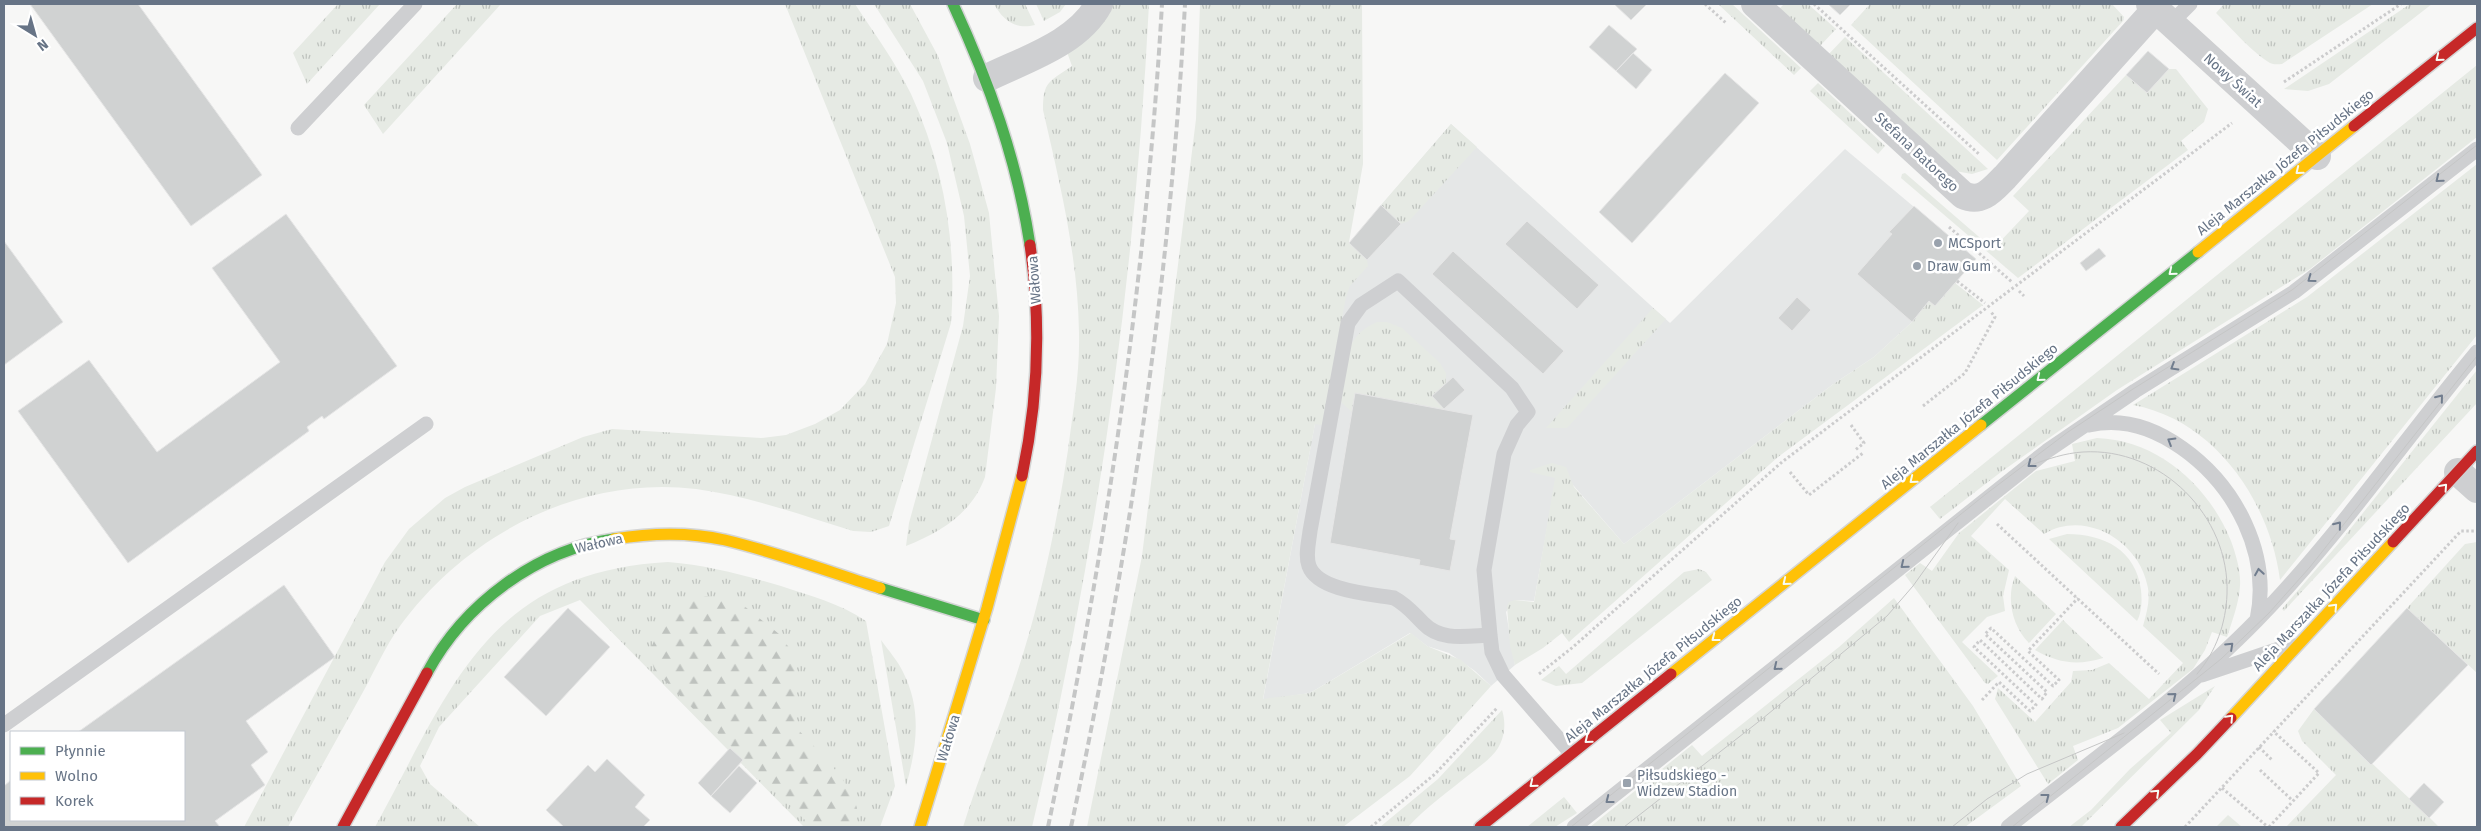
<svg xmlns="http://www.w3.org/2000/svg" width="2481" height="831" font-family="'Fira Sans',sans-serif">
	<defs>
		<pattern id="grass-tufts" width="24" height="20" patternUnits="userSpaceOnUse" patternTransform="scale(1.25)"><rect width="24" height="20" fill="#e6eae4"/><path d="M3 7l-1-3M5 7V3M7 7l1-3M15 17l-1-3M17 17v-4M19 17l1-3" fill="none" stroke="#bec2be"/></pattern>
		<pattern id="forest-firs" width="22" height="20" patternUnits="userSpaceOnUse" patternTransform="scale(1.25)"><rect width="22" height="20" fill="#e6eae4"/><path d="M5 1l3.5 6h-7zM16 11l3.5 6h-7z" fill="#bec2be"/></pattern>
	</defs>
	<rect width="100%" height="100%" fill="#f7f7f6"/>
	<!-- built -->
	<path fill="#e5e7e7" d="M 1451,124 L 1670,323 L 1845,149 L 1976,259 L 1935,306 L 1929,302 L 1912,322 L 1874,357 L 1832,385 L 1624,544 L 1573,485 L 1556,478 L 1534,601 L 1515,600 L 1506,612 L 1515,665 L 1491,686 L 1475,671 L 1449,653 L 1427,646 L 1410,633 L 1310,693 L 1263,700 L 1349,243 Z"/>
	<!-- grass -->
	<path fill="url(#grass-tufts)" d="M 338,4 L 380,4 L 307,84 L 293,53 Z
		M 457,4 L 501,4 L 383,134 L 364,105 Z
		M 785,4 L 855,4 C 874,33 896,63 911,94 C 944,166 957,244 951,323 L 889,526 L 871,532 L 853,531 C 801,515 749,496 696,489 C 581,475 467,534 400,626 C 386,645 375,670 363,692 C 338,737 313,782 288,827 L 244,827 L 385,562 L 409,529 L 445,498 L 465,487 L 583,437 L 612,429 L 761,438 L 786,435 L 815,424 L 840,410 L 865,384 L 887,344 L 896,303 L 895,277 Z
		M 874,4 L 910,4 L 938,56 L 970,144 L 989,213 L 999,316 L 996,388 L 985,477 C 972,513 941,532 906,546 L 909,523 L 963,326 L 970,276 L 964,216 L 947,143 L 923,81 Z
		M 994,4 L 1025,4 L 1035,25 C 1015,30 1003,20 994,4 Z
		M 1036,4 L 1066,4 L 1060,12 L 1044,21 Z
		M 1110,4 L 1149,4 C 1135,282 1096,557 1032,827 L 963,827 C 978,779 997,733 1013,685 C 1039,609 1056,529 1068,450 C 1073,411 1080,373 1079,333 C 1078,257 1060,184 1043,110 C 1043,81 1049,82 1072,66 L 1067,52 Z
		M 1200,4 L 1362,4 L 1363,164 L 1349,242 L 1367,260 L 1368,266 L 1350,286 L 1346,297 L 1322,425 L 1315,424 L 1263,699 L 1310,693 L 1411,633 L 1427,646 L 1461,660 L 1491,686 L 1410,776 L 1343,827 L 1087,827 L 1142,556 L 1196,119 Z
		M 1718,4 L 1732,4 L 1801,68 L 1794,75 Z
		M 1784,4 L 1808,4 L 1836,29 L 1820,46 L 1779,9 Z
		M 1870,4 L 2112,4 L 2124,17 L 2123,21 L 1997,160 L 1851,25 Z
		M 2224,4 L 2373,4 L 2282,64 C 2278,64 2274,65 2270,63 C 2254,54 2230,27 2216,13 Z
		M 2410,4 L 2432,4 L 2329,84 L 2308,91 L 2284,89 Z
		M 1845,37 L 1988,169 L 1972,174 L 1955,171 L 1828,55 Z
		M 2477,65 L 2477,137 L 2310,269 L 2117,390 L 2001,472 L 1940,519 L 1930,507 Z
		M 2169,69 L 2176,69 L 2208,109 L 2204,122 L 2181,141 L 2188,150 L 2018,278 L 1901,178 L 1902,174 L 1905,173 L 1993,249 L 2029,211 L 2013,196 L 2126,75 L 2147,93 Z
		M 1818,83 L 1885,146 L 1878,154 L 1810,91 Z
		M 1451,124 L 1477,147 L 1409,221 L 1401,224 L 1381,205 Z
		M 2477,164 L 2477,335 L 2280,580 C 2270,502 2215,420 2133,405 L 2307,297 Z
		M 1955,283 L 1983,305 L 1778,457 L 1569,642 L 1562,633 L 1543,648 L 1515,665 L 1510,646 L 1507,606 L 1509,602 L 1515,600 L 1534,602 L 1555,478 L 1530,472 L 1530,470 L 1552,463 L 1566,467 L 1574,487 L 1624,544 L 1832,385 L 1874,357 L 1912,322 L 1929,301 L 1935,306 Z
		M 1653,308 L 1666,319 L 1567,428 L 1546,428 Z
		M 1377,322 L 1387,322 L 1402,328 L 1440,363 L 1446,373 L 1446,384 L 1432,396 L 1444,409 L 1356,393 L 1352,412 L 1342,403 L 1340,398 C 1346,365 1342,337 1377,322 Z
		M 2477,370 L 2477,403 L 2284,611 L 2282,609 L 2339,543 Z
		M 2097,438 C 2158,440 2209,486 2231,541 C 2236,555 2241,571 2240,586 C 2239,603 2232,621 2227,637 L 2212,632 L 2205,650 L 2193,669 L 2118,728 L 2073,746 L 2078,760 L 2048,784 L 1995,699 L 1998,688 L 2035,722 L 2071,682 L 2073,671 L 2092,670 L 2109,663 L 2149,699 L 2183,663 L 2143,626 C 2147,612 2151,598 2147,584 C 2138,541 2085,509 2044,534 L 2005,499 L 1971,536 L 2009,570 L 2003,596 L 2005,611 L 1987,617 L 1962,642 L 1998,676 L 1988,684 L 1985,683 L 1905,575 L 1920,563 L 1932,571 L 1959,533 L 2036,471 L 2075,461 L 2072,444 Z
		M 2067,534 C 2104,534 2136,550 2141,590 C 2142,600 2142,612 2137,621 L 2049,539 Z
		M 2477,542 L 2477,673 L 2407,608 L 2465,544 Z
		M 668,562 C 707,565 743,575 781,586 C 811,596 839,603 866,621 L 895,786 L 880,827 L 804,827 L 580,600 L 540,616 L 439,727 L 420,766 L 430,784 L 480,827 L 375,827 C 451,689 487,572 668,562 Z
		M 1699,569 L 1706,572 L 1712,580 L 1582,683 L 1556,686 L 1541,680 L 1559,666 L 1566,674 L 1684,572 Z
		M 2015,576 L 2056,614 L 2029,643 C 2012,626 2006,598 2015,576 Z
		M 1894,598 L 1973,706 L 2021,786 L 1965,827 L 1590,827 L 1692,745 L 1702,756 L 1839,647 Z
		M 2063,620 L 2103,658 C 2077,666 2058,663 2035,650 Z
		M 881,640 C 888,650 898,661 903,672 C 922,709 917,747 906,786 Z
		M 2215,686 L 2199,710 L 2081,827 L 2069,827 L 2091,810 L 2130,769 L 2171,733 L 2160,720 Z
		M 2314,709 L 2426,814 L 2439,827 L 2286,827 L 2336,775 L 2302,741 L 2298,731 Z
		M 1502,710 C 1506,722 1505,737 1498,748 C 1492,758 1480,766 1470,774 C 1449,791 1426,807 1408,827 L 1380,827 L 1438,779 Z
		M 1564,797 L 1577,813 L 1555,827 L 1527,827 Z
		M 2228,815 L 2242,827 L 2216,827 Z"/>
	<!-- forest -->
	<path fill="url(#forest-firs)" d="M 706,596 L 738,601 L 779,634 L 790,649 L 797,667 L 795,726 C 812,746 875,801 853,827 L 812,827 L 654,670 L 650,650 L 658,632 L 685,603 Z"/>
	<!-- building -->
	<path fill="#d0d2d2" stroke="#e6e6e6" d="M 30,4 L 138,4 L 262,175 L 191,226 Z
		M 1614,4 L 1647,4 L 1631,20 Z
		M 1828,4 L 1851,4 L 1840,15 Z
		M 1609,25 L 1637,49 L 1616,71 L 1589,47 Z
		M 2148,51 L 2169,69 L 2147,93 L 2126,75 Z
		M 1633,53 L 1652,70 L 1636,89 L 1616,71 Z
		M 1725,73 L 1759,103 L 1632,243 L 1599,212 Z
		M 1381,205 L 1401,224 L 1367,260 L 1349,243 Z
		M 1914,206 L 1976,259 L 1935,306 L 1929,301 L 1912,322 L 1857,274 L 1892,234 L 1889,232 Z
		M 286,214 L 397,366 L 324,419 L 322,416 L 307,427 L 309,431 L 128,563 L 18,411 L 89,360 L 157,452 L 280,362 L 212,268 Z
		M 1527,221 L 1599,285 L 1577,309 L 1505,244 Z
		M 4,241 L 63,322 L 4,365 Z
		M 2099,248 L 2106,256 L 2086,271 L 2080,263 Z
		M 1453,251 L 1564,351 L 1543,374 L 1432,274 Z
		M 1797,297 L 1811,310 L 1792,331 L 1778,318 Z
		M 1453,377 L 1465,390 L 1444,409 L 1432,396 Z
		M 1355,393 L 1473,415 L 1450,539 L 1456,540 L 1450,571 L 1419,565 L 1420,560 L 1330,543 Z
		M 284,585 L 335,657 L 246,721 L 268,752 L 251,765 L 265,785 L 215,821 L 220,827 L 4,827 L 4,786 L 11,780 L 11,820 L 184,820 L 184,732 L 78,732 Z
		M 568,608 L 610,647 L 546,716 L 504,677 Z
		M 2407,608 L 2468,665 L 2371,765 L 2314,709 Z
		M 730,748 L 743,760 L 711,796 L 698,783 Z
		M 607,759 L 645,795 L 635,807 L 650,820 L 643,827 L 564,827 L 546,810 L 588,765 L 595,772 Z
		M 739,766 L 757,783 L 730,813 L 711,796 Z
		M 2424,783 L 2444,802 L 2429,818 L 2409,799 Z"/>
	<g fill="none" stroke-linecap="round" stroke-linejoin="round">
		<defs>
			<path id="fast" d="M 953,4 C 989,82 1017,160 1030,245
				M 1981,425 L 2198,252
				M 880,588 L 984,620
				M 427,673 C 464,604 536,550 614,539"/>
			<path id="slow" d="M 2198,252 L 2354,126
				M 614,539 C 651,533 689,532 725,540 C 776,552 830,572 880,588
				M 1671,674 L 1981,425
				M 2231,718 L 2393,542
				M 920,827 L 987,608 L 1022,476"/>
			<path id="jam" d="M 2354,126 L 2477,28
				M 1022,476 C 1038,401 1041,321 1030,245
				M 2393,542 L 2477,451
				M 343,827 L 427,673
				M 1480,827 L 1671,674
				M 2121,827 L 2197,754 L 2231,718"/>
		</defs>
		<!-- fast casing -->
		<use href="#fast" stroke="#d4d5d5" stroke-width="14"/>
		<!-- slow casing -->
		<use href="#slow" stroke="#d4d5d5" stroke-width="14"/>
		<!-- jam casing -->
		<use href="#jam" stroke="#d4d5d5" stroke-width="14"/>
		<!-- path -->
		<path stroke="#cccccd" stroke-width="3" stroke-dasharray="2.5 2.5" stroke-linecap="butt" d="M 1705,4 L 1726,23
			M 1814,4 L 1980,155
			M 2284,82 L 2401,4
			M 1949,227 L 2012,282
			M 1957,281 L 1985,303
			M 2019,291 L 2024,296
			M 1923,406 L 1965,373 L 1995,317 L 1991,312
			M 1851,425 L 1864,443 L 1854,451
			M 1790,472 L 1809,495 L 1863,453
			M 1997,524 L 2159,674
			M 1539,674 L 1573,647 L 1782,462 L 2232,123
			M 1982,700 L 1999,682 L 2030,711 L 2036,705 L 1974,647 L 1980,640 L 2042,699 L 2047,692 L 1985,634 L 1991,628 L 2053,686 L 2059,680 L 2028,651 L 2078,598
			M 2259,747 L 2272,760
			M 2260,770 L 2293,801
			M 2222,788 L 2268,827
			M 1371,827 L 1435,774 L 1497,708
			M 2185,827 L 2461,531 L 2477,531
			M 2269,827 L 2319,773 L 2273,731"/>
		<!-- lane -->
		<path stroke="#cecfd1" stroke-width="15" d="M 2171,23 L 2190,4
			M 298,128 L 415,4
			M 2089,425 C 2123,417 2154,428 2182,448 C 2236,486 2271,554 2257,620
			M 1490,635 C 1467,636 1441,642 1423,623 C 1413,613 1407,605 1394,598 C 1371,594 1318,591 1309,566 C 1305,555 1309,541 1310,531 L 1348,323 L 1361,305 L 1398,281 L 1512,388 L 1528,412 L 1517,425 L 1504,454 L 1484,570 L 1490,635 L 1492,652 L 1503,675 L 1571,753
			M 2202,675 L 2291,645
			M 4,725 L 426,424
			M 1574,827 L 2047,451 L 2135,391 L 2294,292 L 2477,149
			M 2008,827 C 2092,760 2182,697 2257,620 C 2338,537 2404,440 2477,352"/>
		<!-- street -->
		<path stroke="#cecfd1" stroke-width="28" d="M 1755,4 L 1963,195 C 1982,204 1993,189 2005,177 L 2156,9
			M 2150,4 L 2317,156
			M 987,78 C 1026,59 1078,43 1099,4
			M 2458,472 L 2477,489"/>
		<!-- fast -->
		<use href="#fast" stroke="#4caf50" stroke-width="11"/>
		<!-- slow -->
		<use href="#slow" stroke="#ffc107" stroke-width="11"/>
		<!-- jam -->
		<use href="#jam" stroke="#c62828" stroke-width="11"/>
		<!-- tram -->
		<path stroke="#c5c6c6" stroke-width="1" d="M 2031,465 C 2048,459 2065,453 2083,452 C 2161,447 2230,516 2227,594 C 2226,623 2216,652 2197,674
			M 1571,827 L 1986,494 L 2068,432 L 2133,389 L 2292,290 L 2477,145
			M 1624,827 L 1762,719 L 1887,616 L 1913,586 L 1958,523
			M 1952,827 L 1987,799 L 2027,774 L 2124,733
			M 2012,827 L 2221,659 L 2269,613 L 2310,567 L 2477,356"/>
		<!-- rail -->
		<path stroke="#c5c6c6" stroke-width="4" stroke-dasharray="8 4" stroke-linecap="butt" d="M 1048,827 C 1105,555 1146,281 1162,4
			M 1071,827 C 1129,556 1170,281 1185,4"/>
	</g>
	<!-- one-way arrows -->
	<defs><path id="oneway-chevron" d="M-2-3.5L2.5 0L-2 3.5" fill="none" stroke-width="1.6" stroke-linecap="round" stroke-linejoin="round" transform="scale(1.25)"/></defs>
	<g stroke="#f6fbf6">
		<use href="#oneway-chevron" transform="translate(2439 58) rotate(141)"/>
		<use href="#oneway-chevron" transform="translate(2299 171) rotate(141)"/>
		<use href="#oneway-chevron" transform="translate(2172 272) rotate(141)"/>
		<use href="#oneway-chevron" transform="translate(2040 378) rotate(141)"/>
		<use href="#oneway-chevron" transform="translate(1913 480) rotate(141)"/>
		<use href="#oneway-chevron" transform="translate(2444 487) rotate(-48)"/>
		<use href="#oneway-chevron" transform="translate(1786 582) rotate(141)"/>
		<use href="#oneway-chevron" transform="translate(2334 607) rotate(-47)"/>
		<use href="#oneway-chevron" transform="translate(1715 638) rotate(142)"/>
		<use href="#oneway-chevron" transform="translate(2230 718) rotate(-47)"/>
		<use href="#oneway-chevron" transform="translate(1588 740) rotate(141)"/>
		<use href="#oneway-chevron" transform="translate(1533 784) rotate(141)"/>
		<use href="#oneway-chevron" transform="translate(2156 793) rotate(-44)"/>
	</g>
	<g stroke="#717d8e">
		<use href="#oneway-chevron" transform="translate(2439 179) rotate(141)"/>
		<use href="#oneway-chevron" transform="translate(2311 279) rotate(144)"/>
		<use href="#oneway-chevron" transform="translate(2174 367) rotate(149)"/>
		<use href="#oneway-chevron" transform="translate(2440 398) rotate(-51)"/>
		<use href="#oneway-chevron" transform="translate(2171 441) rotate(-149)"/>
		<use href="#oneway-chevron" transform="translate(2031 464) rotate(142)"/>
		<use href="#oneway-chevron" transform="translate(2338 525) rotate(-51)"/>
		<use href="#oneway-chevron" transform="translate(1904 565) rotate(141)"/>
		<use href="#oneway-chevron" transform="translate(2259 572) rotate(-99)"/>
		<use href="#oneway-chevron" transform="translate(2230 646) rotate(-43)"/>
		<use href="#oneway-chevron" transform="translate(1777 667) rotate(141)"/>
		<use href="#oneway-chevron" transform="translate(2173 696) rotate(-39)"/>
		<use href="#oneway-chevron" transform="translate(2046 797) rotate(-38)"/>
		<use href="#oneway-chevron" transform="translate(1609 800) rotate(142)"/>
	</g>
	<!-- markers -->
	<g fill="#99a2ad" stroke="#fff" stroke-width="2">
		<circle cx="1938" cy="243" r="5"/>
		<circle cx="1917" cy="266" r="5"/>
		<rect x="1622" y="778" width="10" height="10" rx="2.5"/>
	</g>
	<g text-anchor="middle" stroke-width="5" stroke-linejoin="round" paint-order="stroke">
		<!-- street labels -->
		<g font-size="14" fill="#677486" stroke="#fff">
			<text transform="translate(2233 80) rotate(42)" y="5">Nowy Świat</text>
			<text transform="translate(1917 152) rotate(43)" y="5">Stefana Batorego</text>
			<text transform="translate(2285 162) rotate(-39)" y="5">Aleja Marszałka Józefa Piłsudskiego</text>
			<text transform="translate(1034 280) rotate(-94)" y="5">Wałowa</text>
			<text transform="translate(1969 416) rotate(-39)" y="5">Aleja Marszałka Józefa Piłsudskiego</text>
			<text transform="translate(599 543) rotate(-13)" y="5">Wałowa</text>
			<text transform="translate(2331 587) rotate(-47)" y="5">Aleja Marszałka Józefa Piłsudskiego</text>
			<text transform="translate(1653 669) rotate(-39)" y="5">Aleja Marszałka Józefa Piłsudskiego</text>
			<text transform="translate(948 738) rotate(-73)" y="5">Wałowa</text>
		</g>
		<!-- poi labels -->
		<g font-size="14" fill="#677486" stroke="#fff" text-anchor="start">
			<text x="1948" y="248">MCSport</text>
			<text x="1927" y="271">Draw Gum</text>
			<text x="1637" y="780">Piłsudskiego -<tspan x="1637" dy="16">Widzew Stadion</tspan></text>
		</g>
	</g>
	<!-- border -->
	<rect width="2481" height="831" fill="none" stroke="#677486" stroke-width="10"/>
	<!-- legend -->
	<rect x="10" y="731" width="175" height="90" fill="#ffffff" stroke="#c2c7cf"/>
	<rect x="20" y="747" width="25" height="8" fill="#4caf50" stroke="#c2c7cf"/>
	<text x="55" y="756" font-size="15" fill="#677486">Płynnie</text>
	<rect x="20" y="772" width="25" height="8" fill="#ffc107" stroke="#c2c7cf"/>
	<text x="55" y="781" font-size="15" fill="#677486">Wolno</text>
	<rect x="20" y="797" width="25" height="8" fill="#c62828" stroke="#c2c7cf"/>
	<text x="55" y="806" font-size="15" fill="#677486">Korek</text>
	<!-- north arrow -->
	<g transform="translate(35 35) rotate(143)" stroke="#ffffff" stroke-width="4" paint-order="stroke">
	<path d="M0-4L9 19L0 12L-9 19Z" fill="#677486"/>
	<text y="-8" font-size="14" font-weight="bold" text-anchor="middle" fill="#677486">N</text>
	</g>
</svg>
